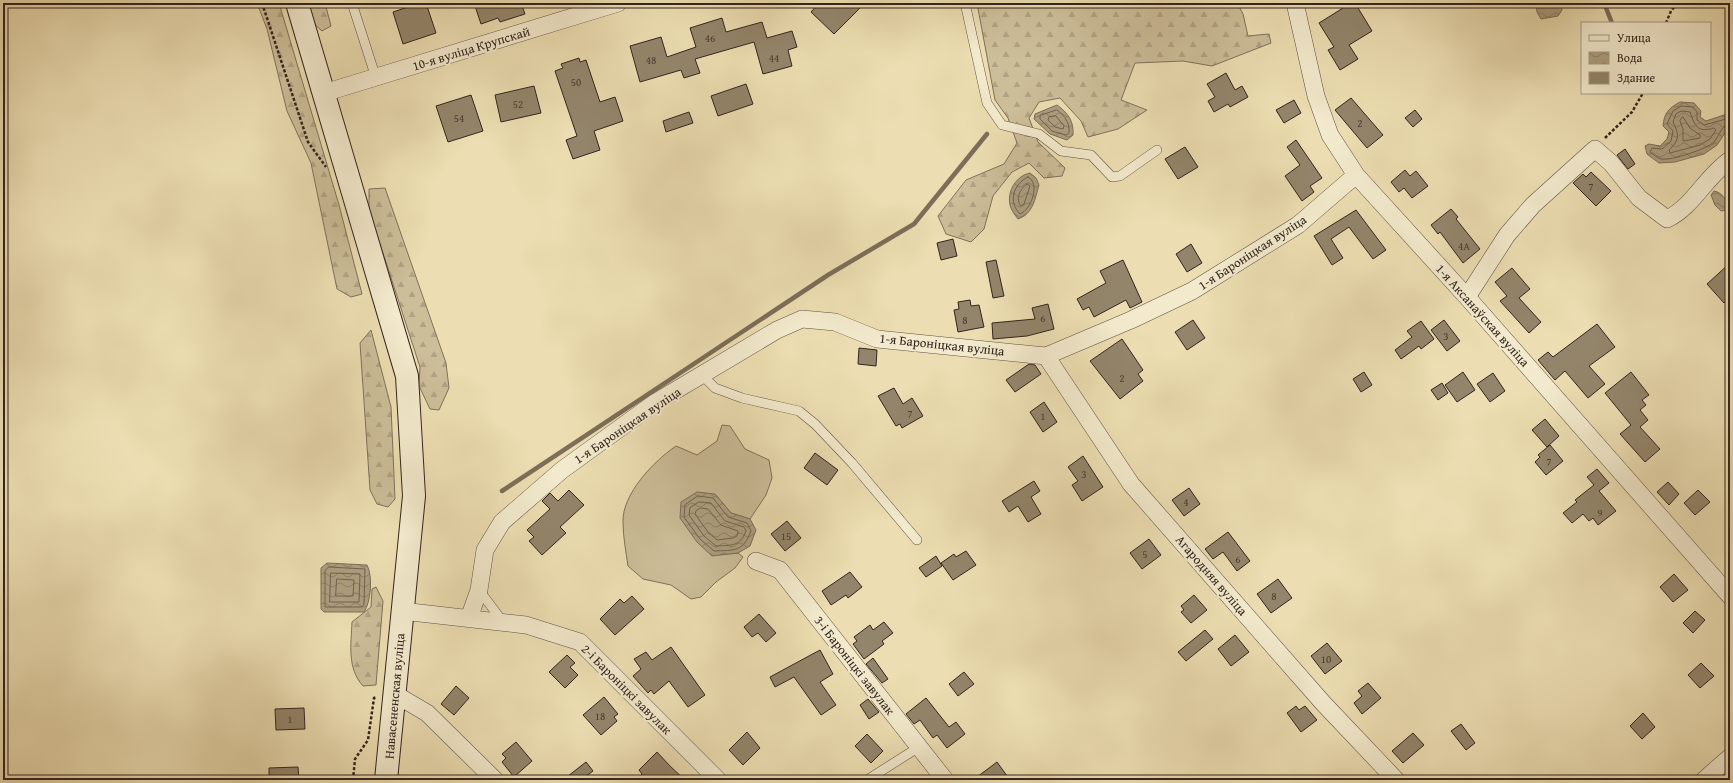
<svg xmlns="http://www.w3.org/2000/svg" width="1733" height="783" font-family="'Gentium Book Plus',serif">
	<defs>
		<pattern id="forest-firs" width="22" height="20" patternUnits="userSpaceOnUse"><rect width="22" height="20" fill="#ccbe99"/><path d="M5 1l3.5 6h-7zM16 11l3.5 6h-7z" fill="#b0a383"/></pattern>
		<pattern id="water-waves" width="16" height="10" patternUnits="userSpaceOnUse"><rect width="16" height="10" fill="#ad9f80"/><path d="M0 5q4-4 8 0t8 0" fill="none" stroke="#8d8168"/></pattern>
	</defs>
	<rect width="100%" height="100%" fill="#ecdeb2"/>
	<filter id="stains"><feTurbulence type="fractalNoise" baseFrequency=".005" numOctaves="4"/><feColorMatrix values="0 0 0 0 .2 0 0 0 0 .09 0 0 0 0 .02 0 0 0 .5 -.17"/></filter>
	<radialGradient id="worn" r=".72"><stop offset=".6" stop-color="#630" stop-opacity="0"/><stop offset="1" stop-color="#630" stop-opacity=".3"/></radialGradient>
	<!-- grass -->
	<path fill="#ccbe99" stroke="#7f715c" d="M 722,425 L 730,426 L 745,449 L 769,460 L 772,478 L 766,495 L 750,519 L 731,513 L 715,494 L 697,542 L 712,555 L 738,553 L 743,557 L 735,568 L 716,582 L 701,597 L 691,599 L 671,585 L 643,579 L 628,566 C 626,552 623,537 623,522 C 622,494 654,461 676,446 L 697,455 L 717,441 Z"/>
	<!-- forest -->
	<path fill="url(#forest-firs)" stroke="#7f715c" d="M 257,3 L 279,3 L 339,205 L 362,294 L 351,297 L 337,289 L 311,163 L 287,111 L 267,29 Z
		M 307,3 L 325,3 L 331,26 L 322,31 L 312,22 Z
		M 977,3 L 1237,3 L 1243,14 L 1248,36 L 1269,34 L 1271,43 L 1212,66 L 1183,61 L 1135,63 L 1121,100 L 1147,110 L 1118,129 L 1088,137 L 1081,121 L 1060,98 L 1039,102 L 1029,118 L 1038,142 L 1065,168 L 1062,176 L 1044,178 L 1029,163 L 1012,172 L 993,196 L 984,229 L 971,242 L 946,234 L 938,216 L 966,180 L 1004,164 L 1017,143 L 1008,118 L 995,100 Z
		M 385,188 L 446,363 L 449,388 L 439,410 L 430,409 L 419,386 L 420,367 L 369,210 L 369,189 Z
		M 371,330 L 391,407 L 395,499 L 388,507 L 377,504 L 370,490 L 360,343 Z
		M 376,587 L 383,601 L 376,685 L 363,686 C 347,668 351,645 352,622 L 371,607 L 372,589 Z"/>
	<!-- water -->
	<path fill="url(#water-waves)" stroke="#7c6e59" d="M 1536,3 L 1561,3 L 1562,10 L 1558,16 L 1541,19 L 1537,12 Z
		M 1680,102 L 1694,103 L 1701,111 L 1700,117 L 1706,121 L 1727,114 L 1730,117 L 1730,125 L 1725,133 L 1717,145 L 1704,154 L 1675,162 L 1659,163 L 1647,154 L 1645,146 L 1649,144 L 1660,146 L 1667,139 L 1669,132 L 1663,126 C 1664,113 1669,108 1680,102 Z
		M 1057,105 C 1068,113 1074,121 1073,135 L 1067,140 L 1050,134 L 1034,119 L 1035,114 Z
		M 1030,173 L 1036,178 L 1039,185 C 1035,199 1033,214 1018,219 C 1015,215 1011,210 1010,205 C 1007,191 1016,176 1030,173 Z
		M 1714,191 C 1722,192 1729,202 1728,210 L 1721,211 L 1715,205 L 1711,195 Z
		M 697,492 L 715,494 L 731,513 L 750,519 L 756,530 L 750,546 L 738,553 L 712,556 L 697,542 L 680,518 L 681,502 Z
		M 327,563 L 367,565 C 373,576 371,602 364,612 L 324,612 L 321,609 L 321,568 Z"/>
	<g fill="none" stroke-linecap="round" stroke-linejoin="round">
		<!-- shore -->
		<path stroke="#706250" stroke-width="1" d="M 1057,110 C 1065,116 1070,123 1069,133 L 1066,135 L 1052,131 L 1040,119 L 1040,116 Z
			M 1682,111 L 1690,112 C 1695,126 1697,133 1714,128 L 1716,130 L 1710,139 L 1700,145 L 1670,153 L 1669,150 C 1680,140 1679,134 1673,122 L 1676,114 Z
			M 1056,116 L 1064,126 L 1063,129 L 1055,127 L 1048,120 L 1049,117 Z
			M 1683,117 L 1690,128 L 1700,135 L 1700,138 L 1683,141 L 1683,129 L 1680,121 Z
			M 1730,119 L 1726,119 L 1704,125 L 1697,120 L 1697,112 L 1693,107 L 1681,106 L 1673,111 L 1667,124 L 1673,131 L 1671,141 L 1662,149 L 1652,148 L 1650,152 C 1653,154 1657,158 1661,159 C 1671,161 1707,149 1714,142 C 1719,136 1722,124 1730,124
			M 1028,177 C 1041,183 1031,210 1020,214 C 1008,202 1013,184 1028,177 Z
			M 1027,184 L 1030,186 L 1024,204 L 1021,206 C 1015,199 1020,189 1027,184 Z
			M 698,496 L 713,498 L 728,517 L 747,523 L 751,531 C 743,552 735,550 714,551 L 700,539 L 684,517 L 685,505 Z
			M 699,502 L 711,503 L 725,521 L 744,527 L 746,531 C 740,547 731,545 716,546 L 704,536 L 689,515 L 690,508 Z
			M 701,508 L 708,509 L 721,525 L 738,531 L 737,536 L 733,538 L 717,540 L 708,532 L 695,514 L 696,511 Z
			M 329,567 L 365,569 L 364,604 L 362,607 L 325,607 L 325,571 Z
			M 331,573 L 360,574 L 359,602 L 330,602 Z
			M 337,579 L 354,580 L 353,596 L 336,596 Z"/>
		<!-- stream -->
		<path stroke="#7c6e59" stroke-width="4.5" d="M 1604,3 L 1612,23
			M 502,491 L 828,275 L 914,224 L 987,134"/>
	</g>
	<!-- building -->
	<path fill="#93856b" stroke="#32241f" d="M 410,3 L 426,3 L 436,33 L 403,44 L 393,12 L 411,6 Z
		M 474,3 L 521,3 L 525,14 L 500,22 L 498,18 L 481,24 Z
		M 819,3 L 865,3 L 834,34 L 811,12 Z
		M 1339,3 L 1355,3 L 1372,31 L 1349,45 L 1358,59 L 1340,70 L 1328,50 L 1334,47 L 1319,23 L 1343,8 Z
		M 722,18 L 726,32 L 762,22 L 767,38 L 792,31 L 797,47 L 788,50 L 792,66 L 763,74 L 754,42 L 695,59 L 700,73 L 684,78 L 681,70 L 640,82 L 630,46 L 661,37 L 667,57 L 696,47 L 690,28 Z
		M 579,58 L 580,62 L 586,60 L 600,102 L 615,97 L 623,121 L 594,131 L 600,150 L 573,159 L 566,140 L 577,136 L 555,71 L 563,68 L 561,64 Z
		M 1226,73 L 1235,90 L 1242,86 L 1248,97 L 1230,107 L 1228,104 L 1214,112 L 1208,101 L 1215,97 L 1207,84 Z
		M 746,84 L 753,104 L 718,116 L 711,96 Z
		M 534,86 L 541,113 L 501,122 L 495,95 Z
		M 471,95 L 483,131 L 448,142 L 436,106 Z
		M 1351,98 L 1383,135 L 1367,148 L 1335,110 Z
		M 1294,100 L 1301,113 L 1284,123 L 1276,110 Z
		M 1415,110 L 1422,119 L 1413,127 L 1405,118 Z
		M 689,112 L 693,123 L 666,132 L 663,121 Z
		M 1296,140 L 1322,178 L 1310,186 L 1314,192 L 1302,201 L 1285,176 L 1300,165 L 1287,147 Z
		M 1185,147 L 1198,167 L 1178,179 L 1165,159 Z
		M 1625,149 L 1635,164 L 1628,169 L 1617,155 Z
		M 1405,170 L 1410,176 L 1416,171 L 1428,186 L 1412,198 L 1404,188 L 1399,192 L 1391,182 Z
		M 1591,172 L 1611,191 L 1596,206 L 1573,183 L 1583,174 L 1586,177 Z
		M 1451,209 L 1458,217 L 1456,219 L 1480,249 L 1463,263 L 1440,232 L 1438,234 L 1431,225 Z
		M 1356,210 L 1386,250 L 1373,259 L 1349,227 L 1331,239 L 1343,258 L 1332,265 L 1314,236 Z
		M 953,239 L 957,256 L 941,260 L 937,243 Z
		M 1191,244 L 1202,263 L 1187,272 L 1176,254 Z
		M 996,260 L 1004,296 L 993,298 L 986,262 Z
		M 1123,260 L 1142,302 L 1130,308 L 1126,300 L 1094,317 L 1089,307 L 1083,310 L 1077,299 L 1106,283 L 1100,271 Z
		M 1730,263 L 1730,297 L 1724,303 L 1707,284 Z
		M 1512,268 L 1530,289 L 1519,298 L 1541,322 L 1529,333 L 1500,301 L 1507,296 L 1495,282 Z
		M 970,300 L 971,306 L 979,305 L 984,327 L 958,332 L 954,310 L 959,309 L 958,302 Z
		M 1048,304 L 1054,329 L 1027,336 L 993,339 L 992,323 L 1035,319 L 1032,308 Z
		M 1193,320 L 1205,338 L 1187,350 L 1175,332 Z
		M 1444,320 L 1460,341 L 1447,351 L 1431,330 Z
		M 1421,321 L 1434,339 L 1421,349 L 1419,346 L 1401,359 L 1395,350 L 1412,337 L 1407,331 Z
		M 1597,324 L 1615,347 L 1589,366 L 1605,384 L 1588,398 L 1565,371 L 1555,380 L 1538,360 L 1548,352 L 1553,357 Z
		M 1122,339 L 1143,370 L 1138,374 L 1143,381 L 1120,399 L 1090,361 Z
		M 859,348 L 877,350 L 876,366 L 858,364 Z
		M 1029,364 L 1035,365 L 1041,374 L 1015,392 L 1006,380 Z
		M 1364,372 L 1372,385 L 1361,392 L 1353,379 Z
		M 1463,372 L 1475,390 L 1457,402 L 1445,385 Z
		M 1631,372 L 1649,395 L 1642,400 L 1646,405 L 1640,410 L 1648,420 L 1640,427 L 1660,449 L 1645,462 L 1620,434 L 1631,425 L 1605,393 Z
		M 1493,373 L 1505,391 L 1490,402 L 1477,384 Z
		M 1442,383 L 1448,393 L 1438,400 L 1431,390 Z
		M 894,388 L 903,404 L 912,398 L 923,416 L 902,428 L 900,424 L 896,426 L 878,396 Z
		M 1044,402 L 1057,422 L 1043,432 L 1030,412 Z
		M 1545,419 L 1559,436 L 1547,447 L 1532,430 Z
		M 1550,445 L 1563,461 L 1546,475 L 1535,462 L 1540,457 L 1538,455 Z
		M 815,453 L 838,470 L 827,485 L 804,468 Z
		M 1083,456 L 1103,487 L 1082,501 L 1072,485 L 1078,481 L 1068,467 Z
		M 1597,469 L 1609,483 L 1599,491 L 1616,511 L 1598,525 L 1593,518 L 1589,521 L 1583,514 L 1572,523 L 1563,513 L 1577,502 L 1575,500 L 1594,485 L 1587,477 Z
		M 1034,481 L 1040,491 L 1031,497 L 1041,514 L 1028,522 L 1018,506 L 1009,512 L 1002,501 Z
		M 1668,482 L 1679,494 L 1669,505 L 1657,492 Z
		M 1189,488 L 1200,504 L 1184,516 L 1172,500 Z
		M 569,490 L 584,505 L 560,527 L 566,533 L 542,555 L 529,541 L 534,537 L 527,530 L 550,509 L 542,501 L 550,493 L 558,501 Z
		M 1698,490 L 1710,502 L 1695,515 L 1684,503 Z
		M 787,521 L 801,538 L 785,551 L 771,534 Z
		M 1228,532 L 1250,561 L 1237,571 L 1223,552 L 1213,559 L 1205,549 Z
		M 1149,539 L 1161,555 L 1142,569 L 1130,553 Z
		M 966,551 L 976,565 L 953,580 L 941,563 L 954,554 L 956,557 Z
		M 936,556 L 942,566 L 926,577 L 919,568 Z
		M 850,572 L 862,587 L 848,598 L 846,595 L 831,605 L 822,591 Z
		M 1674,574 L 1688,590 L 1673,602 L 1660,587 Z
		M 1278,579 L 1292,598 L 1271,613 L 1257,594 Z
		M 1194,595 L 1207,610 L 1191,623 L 1181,612 L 1184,610 L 1181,606 Z
		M 632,596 L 644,609 L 615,635 L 600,619 L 620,599 L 624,603 Z
		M 1695,611 L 1705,620 L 1693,633 L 1683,623 Z
		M 759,614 L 776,633 L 766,642 L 758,633 L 752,637 L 744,627 Z
		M 884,622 L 893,633 L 882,641 L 884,644 L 864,659 L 853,644 L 857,641 L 854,637 L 870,625 L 873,630 Z
		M 1205,630 L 1213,639 L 1186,661 L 1178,652 Z
		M 1235,635 L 1249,652 L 1231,666 L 1218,649 Z
		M 1327,643 L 1342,661 L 1325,674 L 1311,656 Z
		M 671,647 L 705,695 L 688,707 L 669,681 L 654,694 L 651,690 L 648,693 L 633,676 L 641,669 L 634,659 L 646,652 L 652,660 Z
		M 820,650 L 833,674 L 820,682 L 836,705 L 821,715 L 794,677 L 775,687 L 770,677 Z
		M 567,655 L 575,663 L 570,667 L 578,675 L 565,688 L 549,672 Z
		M 873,658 L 888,679 L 882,683 L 866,664 Z
		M 1701,663 L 1714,676 L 1700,688 L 1688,675 Z
		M 964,672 L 974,684 L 958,696 L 949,684 Z
		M 1368,683 L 1381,698 L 1362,714 L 1354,703 L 1362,696 L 1358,691 Z
		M 456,686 L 469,698 L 454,715 L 441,704 Z
		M 604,697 L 618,714 L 614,717 L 617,721 L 601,735 L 583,715 Z
		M 926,698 L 949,727 L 956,722 L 965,734 L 947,748 L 937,735 L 933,738 L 920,720 L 914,724 L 906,714 Z
		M 868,699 L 879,712 L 869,719 L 860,705 Z
		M 1296,706 L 1299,710 L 1305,706 L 1317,720 L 1301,732 L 1287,713 Z
		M 304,708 L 305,729 L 276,730 L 275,709 Z
		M 1643,713 L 1655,727 L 1642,739 L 1630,726 Z
		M 1461,724 L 1475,743 L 1466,750 L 1451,731 Z
		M 747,732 L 760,748 L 743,765 L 729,750 Z
		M 1413,733 L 1424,745 L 1403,763 L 1392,751 Z
		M 867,734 L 883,751 L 871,763 L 855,746 Z
		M 516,742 L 532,761 L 514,777 L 502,762 L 506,758 L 502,754 Z
		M 657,752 L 670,766 L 685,780 L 636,780 L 642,774 L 639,770 Z
		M 586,762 L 593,771 L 581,780 L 563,780 Z
		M 997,762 L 1010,780 L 973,780 Z
		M 298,767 L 299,780 L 269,780 L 269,768 Z"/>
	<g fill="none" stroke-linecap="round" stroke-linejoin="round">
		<defs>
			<path id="service" d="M 352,3 L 376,78
				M 965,3 L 987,103 L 1002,125 L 1039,134 L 1061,151 L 1091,155 L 1112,177 L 1120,176 L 1157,150
				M 703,376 L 715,388 L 742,398 L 799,411 L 815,424 L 852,463 L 917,540
				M 479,590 L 503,622
				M 867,780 L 919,747"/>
			<path id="minor" d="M 1295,3 L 1316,96 L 1330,135 L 1356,175 L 1467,297 L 1730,596
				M 324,93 L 618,3
				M 1467,297 L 1507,235 L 1533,205 L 1595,149 L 1611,163 L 1639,198 L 1667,219 C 1693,207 1706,176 1730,160
				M 1046,356 L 1131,484 L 1323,703 L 1396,780
				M 756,561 L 780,570 L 945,780
				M 402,611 L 526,625 L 580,642 L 718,780
				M 469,618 L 479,590 L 485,550 L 502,522 L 562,470 L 656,402 L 777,330 L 802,319 L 835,322 L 877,339 L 1046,356 L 1131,320 L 1192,291 L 1298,225 L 1356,175
				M 393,693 L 427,713 L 495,780
				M 1704,780 L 1730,757"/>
			<path id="secondary" d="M 297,3 L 407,376 L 414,496 L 386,780"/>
		</defs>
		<!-- service casing -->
		<use href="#service" stroke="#605244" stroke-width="10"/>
		<!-- minor casing -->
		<use href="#minor" stroke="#605244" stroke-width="18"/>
		<!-- secondary casing -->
		<use href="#secondary" stroke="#32241f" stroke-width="24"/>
		<!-- path -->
		<path stroke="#32241f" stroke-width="2.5" stroke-dasharray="3 2" stroke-linecap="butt" d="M 262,3 L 308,142 L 326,167
			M 1666,23 L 1671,11 L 1677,3
			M 1605,138 L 1632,112 L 1643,93
			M 353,780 L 355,759 L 368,740 L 374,698 L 377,697"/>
		<!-- service -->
		<use href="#service" stroke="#f3eacd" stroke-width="9"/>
		<!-- minor -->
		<use href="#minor" stroke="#f3eacd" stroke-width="17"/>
		<!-- secondary -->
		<use href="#secondary" stroke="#f3eacd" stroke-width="22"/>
	</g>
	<g text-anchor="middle" stroke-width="4" stroke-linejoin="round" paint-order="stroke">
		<!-- number labels -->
		<g font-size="11" fill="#4a3c32">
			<text x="710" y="42">46</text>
			<text x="774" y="62">44</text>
			<text x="651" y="64">48</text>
			<text x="576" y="86">50</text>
			<text x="518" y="108">52</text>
			<text x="459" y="122">54</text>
			<text x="1360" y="127">2</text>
			<text x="1591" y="190">7</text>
			<text x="1464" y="250">4А</text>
			<text x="1043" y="322">6</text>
			<text x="965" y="324">8</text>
			<text x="1446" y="340">3</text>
			<text x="1122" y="382">2</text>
			<text x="910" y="417">7</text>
			<text x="1043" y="420">1</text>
			<text x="1549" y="465">7</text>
			<text x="1084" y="478">3</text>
			<text x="1186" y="506">4</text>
			<text x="1600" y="517">9</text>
			<text x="786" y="540">15</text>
			<text x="1145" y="558">5</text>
			<text x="1238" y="563">6</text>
			<text x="1274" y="600">8</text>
			<text x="1326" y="663">10</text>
			<text x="600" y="720">18</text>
			<text x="290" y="723">1</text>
		</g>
		<!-- street labels -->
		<g font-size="13" fill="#32241f" stroke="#f3eacd">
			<text transform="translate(471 48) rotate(-17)" y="5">10-я вуліца Крупскай</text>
			<text transform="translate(1252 252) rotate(-33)" y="5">1-я Бароніцкая вуліца</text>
			<text transform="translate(1483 315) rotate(48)" y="5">1-я Аксанаўская вуліца</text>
			<text transform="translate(942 344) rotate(6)" y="5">1-я Бароніцкая вуліца</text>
			<text transform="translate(627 425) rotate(-34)" y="5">1-я Бароніцкая вуліца</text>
			<text transform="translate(1212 575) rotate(49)" y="5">Агародняя вуліца</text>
			<text transform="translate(855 665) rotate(52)" y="5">3-і Бароніцкі завулак</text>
			<text transform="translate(627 689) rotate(45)" y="5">2-і Бароніцкі завулак</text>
			<text transform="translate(394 696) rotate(-85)" y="5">Навасененская вуліца</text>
		</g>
	</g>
	<!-- margin -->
	<rect width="1733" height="783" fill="none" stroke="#ecdeb2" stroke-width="16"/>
	<rect x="4" y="4" width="1725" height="775" fill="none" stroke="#32241f" stroke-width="2"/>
	<rect x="8" y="8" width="1717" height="767" fill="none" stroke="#32241f"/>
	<!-- legend -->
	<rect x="1581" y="22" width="130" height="72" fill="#f3eacd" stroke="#a69b87"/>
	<rect x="1589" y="35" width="20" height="6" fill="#f3eacd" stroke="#a69b87"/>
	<text x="1617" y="42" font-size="12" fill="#32241f">Улица</text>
	<rect x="1589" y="52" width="20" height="12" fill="url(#water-waves)" stroke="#a69b87"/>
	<text x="1617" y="62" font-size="12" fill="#32241f">Вода</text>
	<rect x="1589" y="72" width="20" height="12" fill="#93856b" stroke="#a69b87"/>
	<text x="1617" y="82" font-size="12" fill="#32241f">Здание</text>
	<rect width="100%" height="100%" filter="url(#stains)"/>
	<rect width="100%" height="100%" fill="url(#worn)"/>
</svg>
